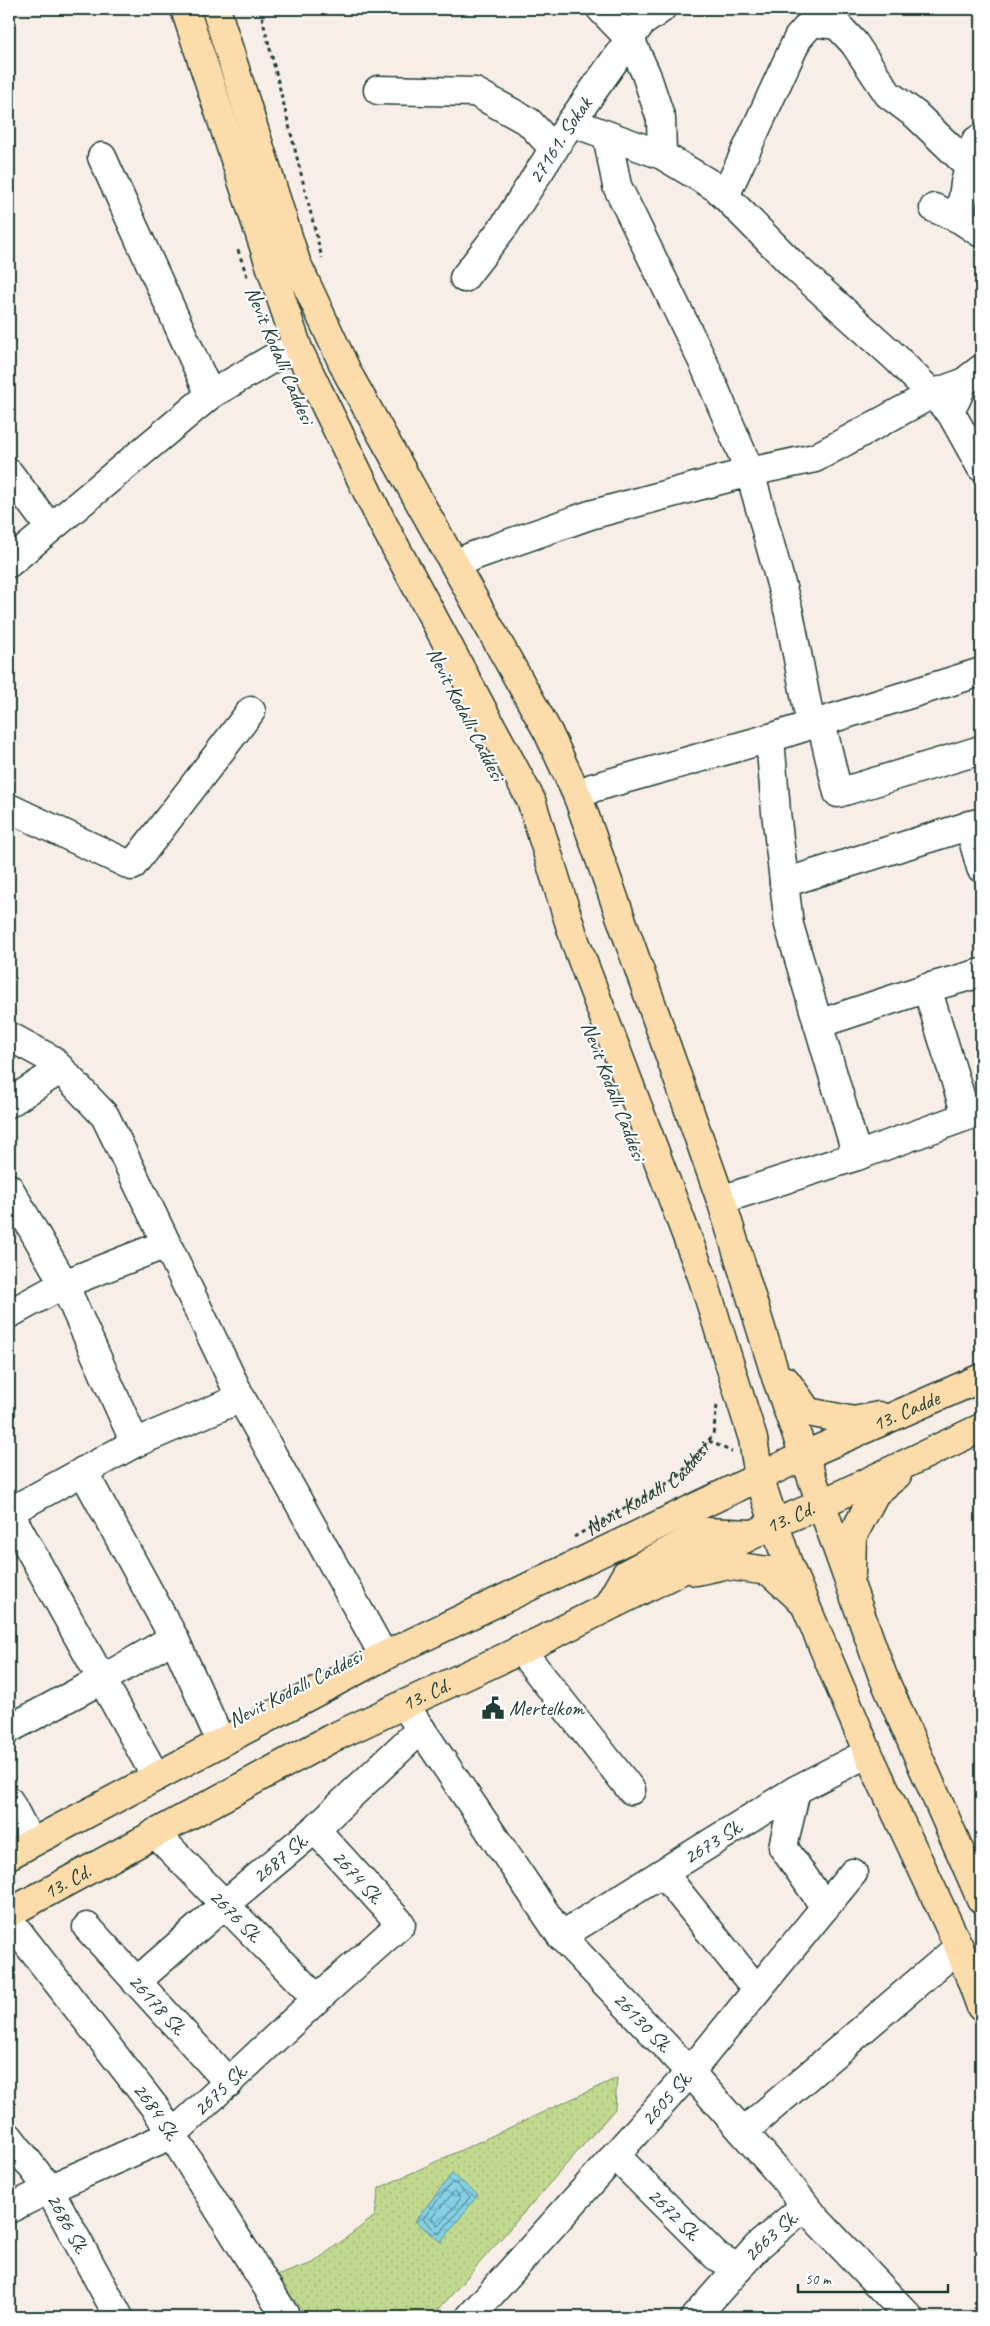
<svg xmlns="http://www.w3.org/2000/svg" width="990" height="2326" font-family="Caveat,sans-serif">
	<defs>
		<pattern id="green-dots" width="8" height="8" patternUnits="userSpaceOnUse" patternTransform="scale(1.25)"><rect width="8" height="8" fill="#c1d88e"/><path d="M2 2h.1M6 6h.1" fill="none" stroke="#a5ba7b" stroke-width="1.8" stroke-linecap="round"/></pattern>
		<pattern id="water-waves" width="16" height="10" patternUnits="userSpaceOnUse" patternTransform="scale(1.25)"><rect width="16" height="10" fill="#85cfe6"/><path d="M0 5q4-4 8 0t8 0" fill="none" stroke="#6ca9bb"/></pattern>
	</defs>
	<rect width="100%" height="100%" fill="#f7efe7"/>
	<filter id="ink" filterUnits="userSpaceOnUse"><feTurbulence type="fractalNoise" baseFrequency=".02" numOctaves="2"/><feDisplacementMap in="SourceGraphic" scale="10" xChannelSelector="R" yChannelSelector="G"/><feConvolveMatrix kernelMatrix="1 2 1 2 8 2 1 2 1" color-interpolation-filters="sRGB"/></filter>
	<g filter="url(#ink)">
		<!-- green -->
		<path fill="url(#green-dots)" stroke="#708a61" d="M 617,2078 L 615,2109 L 432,2317 L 307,2317 L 276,2276 L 313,2263 L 375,2216 L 379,2188 Z"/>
		<!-- water -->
		<path fill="url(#water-waves)" stroke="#5c959f" d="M 452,2174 L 478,2195 L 441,2242 L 415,2221 Z"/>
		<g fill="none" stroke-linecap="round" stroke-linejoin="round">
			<!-- shore -->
			<path stroke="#48777b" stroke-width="1" d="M 452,2183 L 455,2183 L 470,2197 L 439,2234 L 423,2219 Z
				M 455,2191 L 461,2198 L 440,2224 L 437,2225 L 432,2218 Z"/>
			<defs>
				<g id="minor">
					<path d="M 601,9 L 630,39 L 646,74 L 661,119 L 662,155"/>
					<path d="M 378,90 L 475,92 L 529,122 L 554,149"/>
					<path d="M 571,122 L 662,155 L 717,188 L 796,268 L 896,358 L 951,413 L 981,467"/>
					<path d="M 102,157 L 210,395"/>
					<path d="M 725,196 L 798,38 L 812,22 L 837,25 L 854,43 L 888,94 L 916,115 L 969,166"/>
					<path d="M 934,208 L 960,219 L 981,233"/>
					<path d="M 960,219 L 965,183 L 976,141 L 981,138"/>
					<path id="s2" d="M 464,278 L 505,225 L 571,122 L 641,23 L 661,9"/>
					<path d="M 956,400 L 963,383 L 981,369"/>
					<path d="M 9,473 L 50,528"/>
					<path d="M 9,563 L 210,395 L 280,354 L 298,349"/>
					<path d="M 455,564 L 473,556 L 590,515 L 750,472 L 815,458 L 932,394 L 963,383"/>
					<path d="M 821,722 L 838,793 L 981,750"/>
					<path d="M 811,725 L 981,672"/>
					<path d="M 770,738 L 776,812 L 789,925 L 857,1156"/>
					<path d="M 578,797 L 592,788 L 770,738 L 811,725 L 789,613 L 750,472 L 704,364 L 617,186 L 607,135"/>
					<path d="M 9,808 L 132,866 L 251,711"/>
					<path d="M 969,825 L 981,868"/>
					<path d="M 784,883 L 981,822"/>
					<path d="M 927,988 L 966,1115"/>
					<path d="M 818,1024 L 927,988 L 981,973"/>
					<path d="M 9,1036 L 51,1059 L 105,1116 L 241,1398 L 384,1656"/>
					<path d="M 9,1103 L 61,1069"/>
					<path d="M 9,1188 L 64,1284 L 135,1443"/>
					<path d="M 722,1203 L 733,1196 L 857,1156 L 981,1111"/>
					<path d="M 9,1314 L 64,1284 L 166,1244"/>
					<path d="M 83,1471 L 174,1638 L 221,1742"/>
					<path d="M 520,1649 L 631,1790"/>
					<path id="s3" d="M 404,1704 L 561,1936 L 690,2072 L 782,2176 L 816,2219 L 909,2317"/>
					<path d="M 9,1729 L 101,1680 L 174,1638"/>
					<path d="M 156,1777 L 9,1512 L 135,1443 L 241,1398"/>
					<path d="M 796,1790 L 783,1847 L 825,1907"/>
					<path d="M 9,1801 L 31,1843"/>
					<path id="s4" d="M 155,1833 L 317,1999"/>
					<path d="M 663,1873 L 757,1990"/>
					<path id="s5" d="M 9,1920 L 156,2109 L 286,2317"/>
					<path id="s6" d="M 87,1927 L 229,2083"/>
					<path id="s7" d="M 561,1936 L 796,1790 L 868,1753"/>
					<path id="s8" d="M 136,1982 L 225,1904 L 315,1829 L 421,1729"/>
					<path d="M 743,2132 L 959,1947"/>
					<path id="s9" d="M 9,2137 L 49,2189 L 119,2317"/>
					<path id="s10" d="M 615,2155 L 716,2256 L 739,2268"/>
					<path id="s11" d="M 9,2209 L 49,2189 L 173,2134 L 317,1999 L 401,1924 L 315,1829"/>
					<path id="s12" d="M 470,2317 L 690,2072 L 853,1873"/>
					<path id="s13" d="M 695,2317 L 758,2246 L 805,2206"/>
				</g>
				<g id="major">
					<path d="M 185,9 L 298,349 L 382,522 L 531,800 L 575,941 L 703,1279 L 753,1439 L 759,1477 L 788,1564 L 868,1753 L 959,1947 L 981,2007"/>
					<path d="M 216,9 L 296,262 L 348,374 L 548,732 L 578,797 L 722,1203 L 776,1377 L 882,1674 L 981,1899"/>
					<path d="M 786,1381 L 808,1412 L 854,1421 L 879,1416"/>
					<path d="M 696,1571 L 724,1565 L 769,1571 L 799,1598"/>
					<path d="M 851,1573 L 852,1537 L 875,1493 L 897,1475"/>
					<path d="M 607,1607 L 626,1574 L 706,1532 L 751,1534"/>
					<path id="s14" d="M 9,1855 L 384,1656 L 803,1456 L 981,1378"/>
					<path id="s15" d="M 9,1913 L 330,1739 L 538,1642 L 774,1524 L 821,1504 L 981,1428"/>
				</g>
			</defs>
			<!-- minor casing -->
			<use href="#minor" stroke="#1f3d34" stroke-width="31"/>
			<!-- major casing -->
			<use href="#major" stroke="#1f3d34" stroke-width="31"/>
			<!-- path -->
			<g stroke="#1f3d34" stroke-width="3" stroke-dasharray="4 4" stroke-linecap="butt">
				<path d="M 260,9 L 322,258"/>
				<path d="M 238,250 L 248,279"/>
				<path d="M 709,1441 L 732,1452"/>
				<path id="s1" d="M 574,1537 L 678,1477 L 713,1435 L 717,1406"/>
			</g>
			<!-- minor -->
			<use href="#minor" stroke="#fff" stroke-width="28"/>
			<!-- major -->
			<use href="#major" stroke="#fddcac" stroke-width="28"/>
		</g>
	</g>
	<!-- icons -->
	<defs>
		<symbol id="civic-bare" viewBox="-9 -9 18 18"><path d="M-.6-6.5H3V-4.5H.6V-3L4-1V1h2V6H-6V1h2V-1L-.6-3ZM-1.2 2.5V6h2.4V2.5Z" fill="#1f3d34" stroke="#fff" stroke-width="2.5" paint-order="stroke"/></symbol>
	</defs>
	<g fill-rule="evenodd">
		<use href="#civic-bare" x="477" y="1692" width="32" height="32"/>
	</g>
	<g text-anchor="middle" stroke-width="4.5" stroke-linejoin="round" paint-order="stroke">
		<!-- street labels -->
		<g font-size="21" fill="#1f3d34" stroke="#fff">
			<text dy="7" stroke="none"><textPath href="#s2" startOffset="168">27161. Sokak</textPath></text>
			<text transform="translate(280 355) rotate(67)" y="7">Nevit Kodallı Caddesi</text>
			<text transform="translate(466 714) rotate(63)" y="7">Nevit Kodallı Caddesi</text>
			<text transform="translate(614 1091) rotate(69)" y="7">Nevit Kodallı Caddesi</text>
			<text dy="7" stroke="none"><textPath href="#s14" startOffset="1001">13. Cadde</textPath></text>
			<text dy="7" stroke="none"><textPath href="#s1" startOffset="88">Nevit Kodallı Caddesi</textPath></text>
			<text dy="7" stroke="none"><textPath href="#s15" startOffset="876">13. Cd.</textPath></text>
			<text transform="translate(295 1688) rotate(-27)" y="7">Nevit Kodallı Caddesi</text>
			<text dy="7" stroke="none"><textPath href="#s15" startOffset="471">13. Cd.</textPath></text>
			<text dy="7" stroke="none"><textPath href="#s7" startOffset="179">2673 Sk.</textPath></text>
			<text dy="7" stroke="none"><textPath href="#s8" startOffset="190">2687 Sk.</textPath></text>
			<text transform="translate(358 1877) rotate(48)" y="7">2674 Sk.</text>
			<text dy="7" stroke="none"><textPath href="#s15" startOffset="66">13. Cd.</textPath></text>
			<text dy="7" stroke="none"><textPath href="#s4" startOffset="116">2676 Sk.</textPath></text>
			<text dy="7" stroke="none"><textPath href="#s6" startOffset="105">26178 Sk.</textPath></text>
			<text dy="7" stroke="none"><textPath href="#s3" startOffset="399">26130 Sk.</textPath></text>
			<text dy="7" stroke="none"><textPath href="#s11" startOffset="245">2675 Sk.</textPath></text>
			<text dy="7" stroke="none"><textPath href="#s12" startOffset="294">2605 Sk.</textPath></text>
			<text dy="7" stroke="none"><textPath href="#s5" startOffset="242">2684 Sk.</textPath></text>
			<text dy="7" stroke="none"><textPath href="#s10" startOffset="84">2672 Sk.</textPath></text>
			<text dy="7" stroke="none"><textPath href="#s9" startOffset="105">2686 Sk.</textPath></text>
			<text dy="7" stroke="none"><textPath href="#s13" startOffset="111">2663 Sk.</textPath></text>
		</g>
		<!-- poi labels -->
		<g font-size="21" fill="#1f3d34" stroke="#fff" text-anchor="start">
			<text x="509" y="1715">Mertelkom</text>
		</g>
	</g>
	<!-- margin -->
	<rect width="990" height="2326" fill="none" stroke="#fff" stroke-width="30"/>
	<rect x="15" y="15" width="960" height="2296" fill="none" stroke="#1f3d34" stroke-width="2" filter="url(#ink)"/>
	<!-- scale -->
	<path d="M798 2284v8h150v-8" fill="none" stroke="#1f3d34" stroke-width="2.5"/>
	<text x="805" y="2284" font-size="15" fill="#1f3d34" stroke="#ffffff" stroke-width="4" paint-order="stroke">50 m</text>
</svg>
